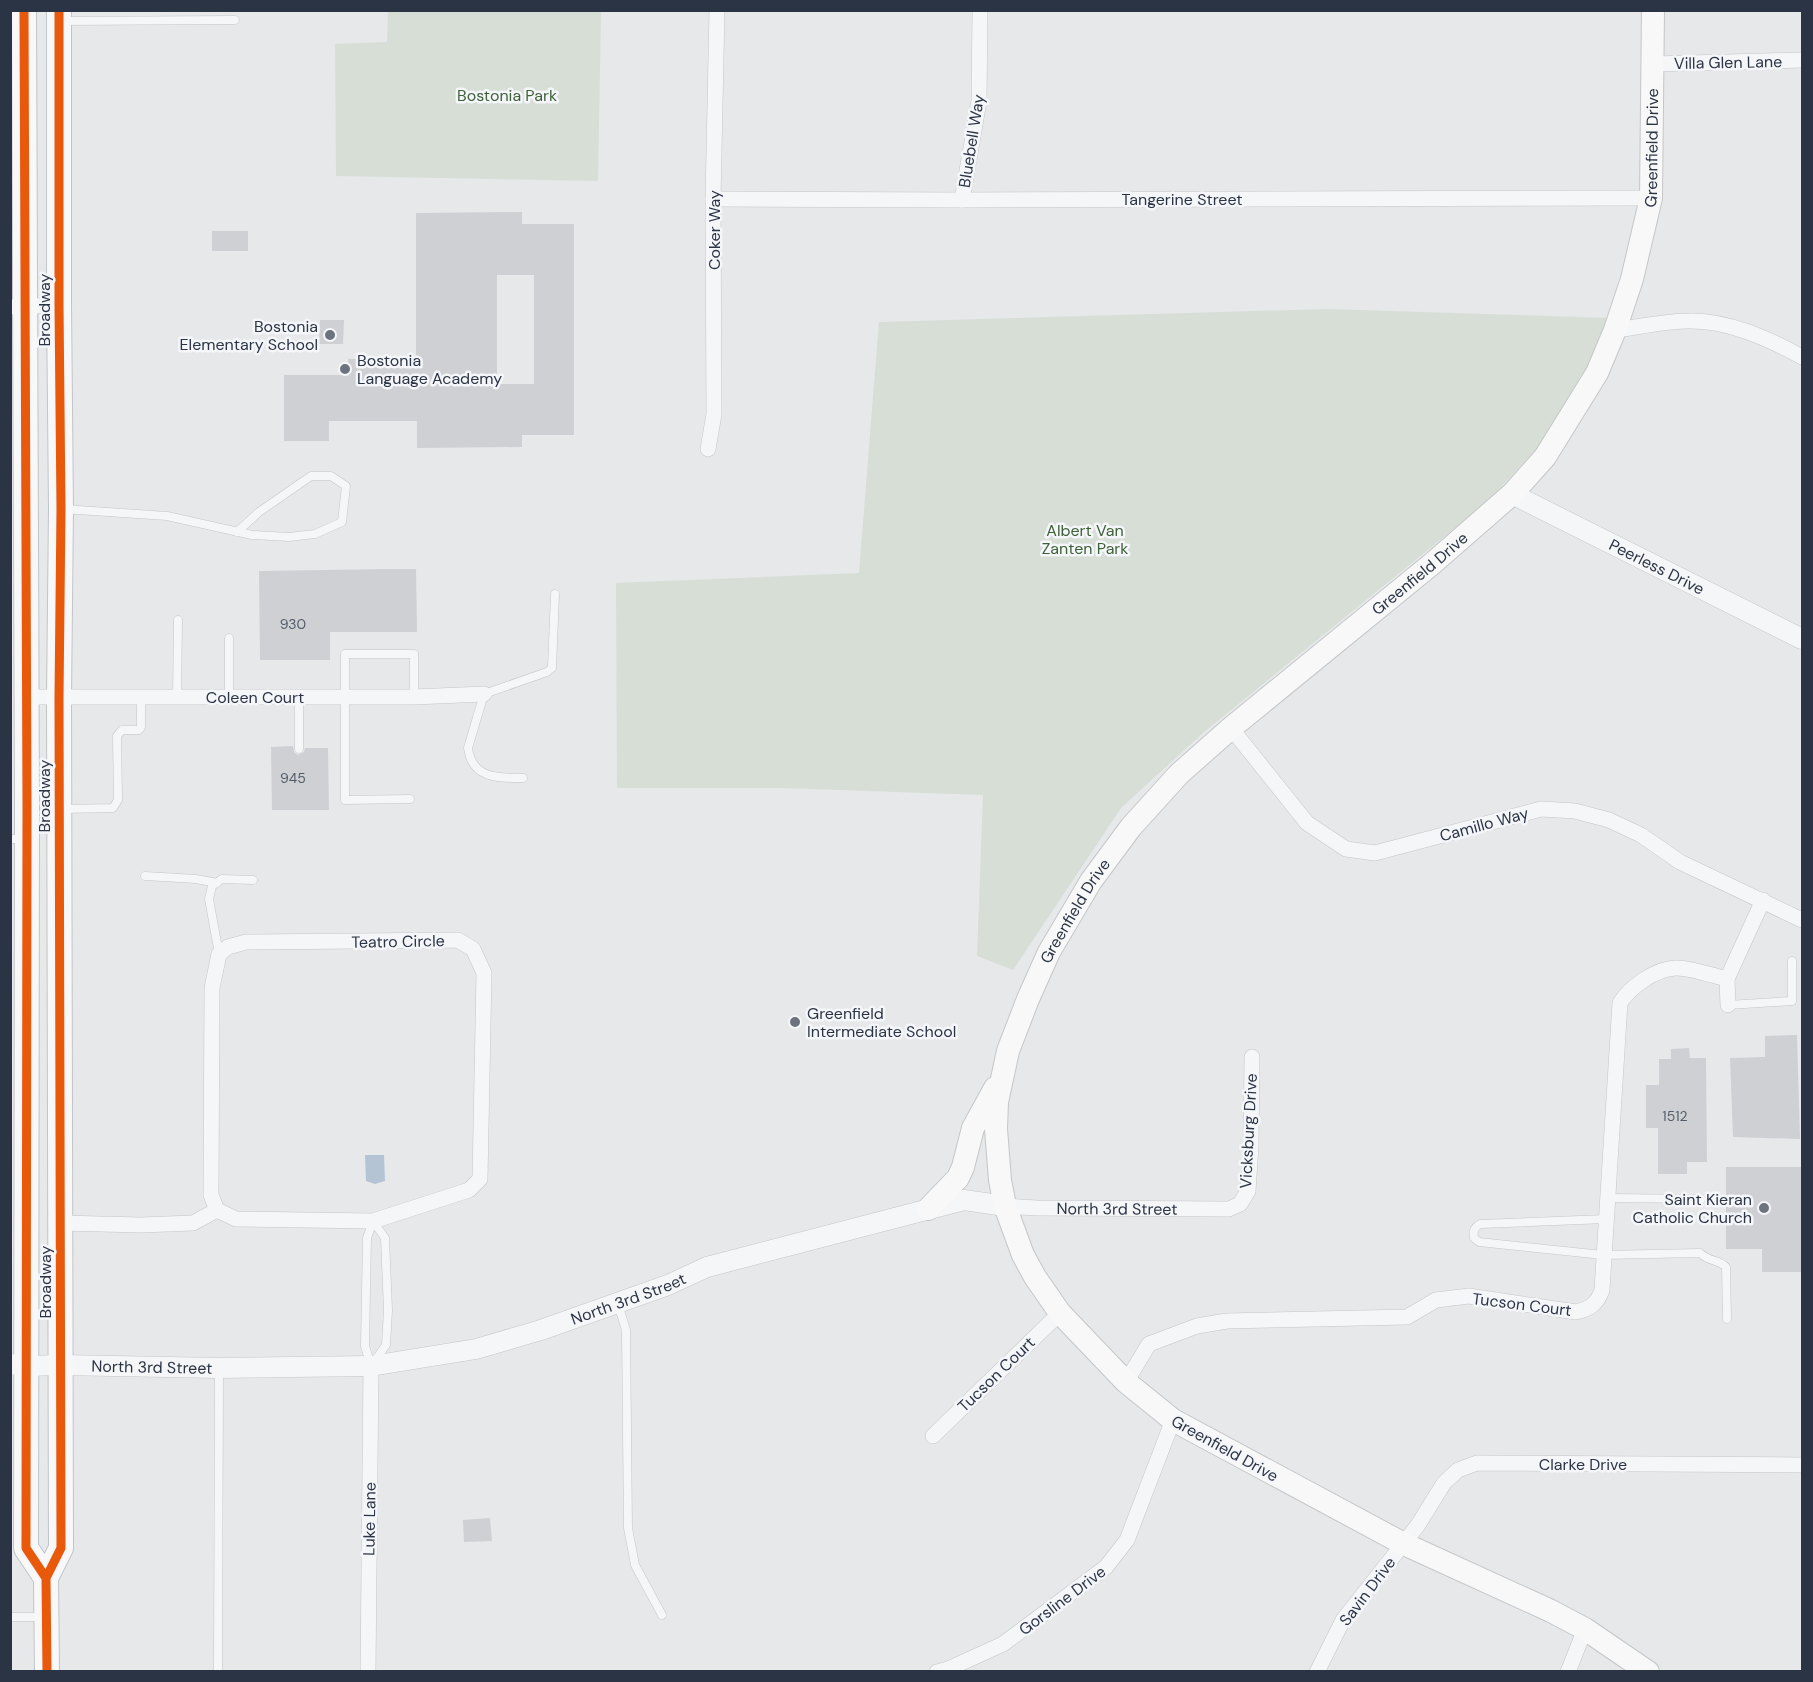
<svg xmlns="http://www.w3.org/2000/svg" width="1813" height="1682" font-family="'DM Sans',sans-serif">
	<rect width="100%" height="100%" fill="#e6e8ea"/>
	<!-- green -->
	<path fill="#d6ded6" d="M 388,11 L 601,11 L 598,181 L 336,176 L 335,44 L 387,42 Z
		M 1327,309 L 1611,318 L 1593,361 L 1537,448 L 1488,501 L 1204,732 L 1121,808 L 1013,970 L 977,956 L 983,795 L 783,788 L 617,788 L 616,583 L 859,573 L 879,322 Z"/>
	<!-- water -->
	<path fill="#b4c4d5" d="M 365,1155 L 384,1155 L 385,1181 L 375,1184 L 366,1181 Z"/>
	<!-- building -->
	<path fill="#ced0d3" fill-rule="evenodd" d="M 522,212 L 522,224 L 574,224 L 574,435 L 522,435 L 522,447 L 417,448 L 417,421 L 329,421 L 329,441 L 284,441 L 284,375 L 349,375 L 348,359 L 416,358 L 416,213 ZM 497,275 L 534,275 L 534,384 L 497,384 Z
		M 212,231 L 248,231 L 248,251 L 212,251 Z
		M 320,320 L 344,320 L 343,344 L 319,344 Z
		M 390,569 L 416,569 L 417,632 L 330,632 L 330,660 L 260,660 L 259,571 Z
		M 293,746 L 294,752 L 298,755 L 304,752 L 305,748 L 328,748 L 329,810 L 272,810 L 271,747 Z
		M 1797,1035 L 1800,1139 L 1733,1137 L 1730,1058 L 1765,1057 L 1765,1036 Z
		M 1689,1048 L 1690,1058 L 1706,1058 L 1707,1162 L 1687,1162 L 1687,1174 L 1658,1174 L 1658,1128 L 1646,1128 L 1646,1085 L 1659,1085 L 1659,1059 L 1671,1059 L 1671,1049 Z
		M 1726,1167 L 1803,1167 L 1803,1272 L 1762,1272 L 1762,1249 L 1726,1249 Z
		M 490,1518 L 492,1541 L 464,1542 L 463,1520 Z"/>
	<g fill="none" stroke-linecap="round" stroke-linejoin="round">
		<defs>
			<path id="service" d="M 61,21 L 235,20
				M 63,509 L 167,516 L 252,535 L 289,537 L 315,534 L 342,522 L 346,486 L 331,476 L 311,476 L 259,512 L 237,532
				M 229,638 L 229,697
				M 177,697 L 178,620
				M 299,697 L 299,749
				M 523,778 C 498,778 472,779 468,748 L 484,694 L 547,672 L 552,668 L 555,594
				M 410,799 L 345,800 L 345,654 L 414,654 L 414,697
				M 63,809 L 113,808 L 118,800 L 117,736 L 122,730 L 139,730 L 141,727 L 141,697
				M 10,839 L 25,839
				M 145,876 L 196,879 L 217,883
				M 219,954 L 209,899 L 212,886 L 222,879 L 253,880
				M 1728,1005 L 1792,1001 L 1792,961
				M 1609,1198 L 1701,1199
				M 1606,1219 L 1480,1224 C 1474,1228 1473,1230 1474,1238 L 1479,1242 L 1603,1255 L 1700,1253 C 1709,1262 1718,1259 1726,1267 L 1727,1319
				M 373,1221 L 385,1238 L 388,1310 L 386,1345 L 371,1366 L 365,1346 L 367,1238 Z
				M 618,1304 L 626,1330 L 628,1528 L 635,1565 L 662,1615
				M 10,1617 L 45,1617
				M 218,1672 L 219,1369"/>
			<g id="minor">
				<path d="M 1654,64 L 1802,60"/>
				<path d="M 713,199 L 962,200 L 1651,198"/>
				<path d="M 962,200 L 979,101 L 980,10"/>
				<path d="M 10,307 L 59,305"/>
				<path d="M 1615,330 C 1639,327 1665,321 1689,321 C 1728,320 1769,339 1802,357"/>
				<path d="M 708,449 L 714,414 L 713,199 L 717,10"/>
				<path d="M 26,697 L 414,697 L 484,694"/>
				<path d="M 1231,728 L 1307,823 L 1346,849 L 1375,853 L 1541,809 L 1575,811 L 1609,820 L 1641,835 L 1680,862 L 1802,920"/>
				<path d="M 458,940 L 473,949 L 484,973 L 480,1179 L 469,1190 L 373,1221 L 236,1219 L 217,1210 L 211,1195 L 212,988 L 219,954 L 228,947 L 246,942 Z"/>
				<path d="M 1728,1005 L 1727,979 L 1763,900"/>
				<path id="s1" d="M 1005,1206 L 1037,1208 L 1229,1209 L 1240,1204 L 1248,1191 L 1251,1146 L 1252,1057"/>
				<path d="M 60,1223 L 141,1225 L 193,1223 L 217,1210"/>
				<path d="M 1126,1382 L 1149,1344 L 1197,1326 L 1227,1321 L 1407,1317 L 1436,1300 L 1469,1296 L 1576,1312 C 1590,1309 1597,1304 1602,1290 L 1620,1003 C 1630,987 1655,969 1675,968 C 1688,967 1714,976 1727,979"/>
				<path d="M 933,1436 L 1060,1313"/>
				<path d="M 368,1672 L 371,1366"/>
				<path d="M 937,1672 L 948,1669 L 1003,1644 L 1106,1567 L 1127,1540 L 1173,1420"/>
				<path d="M 1317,1672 L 1343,1620 L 1418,1525 L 1444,1483 L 1458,1470 L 1477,1463 L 1802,1465"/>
				<path d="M 1568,1672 L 1585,1629"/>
			</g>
			<g id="tertiary">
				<path id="s2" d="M 1512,494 L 1802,639"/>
				<path id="s3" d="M 10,1364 L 27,1366 L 60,1365 L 219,1368 L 371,1366 L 476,1349 L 541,1330 L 668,1285 L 707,1267 L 964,1200 L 1005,1206"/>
			</g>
			<g id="secondary">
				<path d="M 928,1209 L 958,1178 L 963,1167 L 973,1128 L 995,1088"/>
				<path id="s4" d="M 1648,1672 L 1585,1629 L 1551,1611 L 1402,1543 L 1173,1420 L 1126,1382 L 1060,1313 L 1035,1277 L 1023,1255 L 1005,1206 L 1000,1180 L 996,1129 L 997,1102 L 1008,1051 L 1028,999 L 1049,952 L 1091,881 L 1131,827 L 1179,774 L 1231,728 L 1433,563 L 1512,494 L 1545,457 L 1597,373 L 1615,330 L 1632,279 L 1651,198 L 1653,10"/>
			</g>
			<path id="primary" d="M 24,10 L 27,808 L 26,1548 L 46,1578
				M 47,1672 L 46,1578 L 61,1548 L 59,697 L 61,509 L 59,305 L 59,10"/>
		</defs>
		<!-- service casing -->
		<use href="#service" stroke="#c4c6c8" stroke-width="9"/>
		<!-- minor casing -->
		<use href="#minor" stroke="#c4c6c8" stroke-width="16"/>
		<!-- tertiary casing -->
		<use href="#tertiary" stroke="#c4c6c8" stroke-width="21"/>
		<!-- secondary casing -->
		<use href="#secondary" stroke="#c4c6c8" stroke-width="24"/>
		<!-- primary casing -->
		<use href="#primary" stroke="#c2c5c8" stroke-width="26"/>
		<!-- service -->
		<use href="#service" stroke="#f5f6f7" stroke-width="8"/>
		<!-- minor -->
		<use href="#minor" stroke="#f5f6f7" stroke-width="15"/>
		<!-- tertiary -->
		<use href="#tertiary" stroke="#f5f6f7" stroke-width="20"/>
		<!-- secondary -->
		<use href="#secondary" stroke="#f8f8f8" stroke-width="22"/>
		<!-- primary -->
		<use href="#primary" stroke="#f8f8f8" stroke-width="24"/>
		<defs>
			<path id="cycleway" d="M 24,10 L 27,808 L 26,1548 L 46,1578
				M 47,1672 L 46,1578 L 61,1548 L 59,697 L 61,509 L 59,305 L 59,10"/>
		</defs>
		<!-- cycleway casing -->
		<use href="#cycleway" stroke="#f4f6f9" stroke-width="13"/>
		<!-- cycleway -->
		<use href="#cycleway" stroke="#e8590c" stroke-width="9"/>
	</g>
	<!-- markers -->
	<g fill="#6c737f" stroke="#f4f6f9" stroke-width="2">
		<circle cx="330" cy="335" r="6"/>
		<circle cx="345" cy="369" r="6"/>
		<circle cx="795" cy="1022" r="6"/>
		<circle cx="1764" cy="1208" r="6"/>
	</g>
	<g text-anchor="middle" stroke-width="5" stroke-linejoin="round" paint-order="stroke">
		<!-- number labels -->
		<g font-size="14" fill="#545c69">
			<text x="293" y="629">930</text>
			<text x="293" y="783">945</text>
			<text x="1675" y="1121">1512</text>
		</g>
		<!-- street labels -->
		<g font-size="16" fill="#2b3445" stroke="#f4f6f9">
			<text transform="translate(1728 62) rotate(-1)" y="6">Villa Glen Lane</text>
			<text transform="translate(971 141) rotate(-81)" y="6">Bluebell Way</text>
			<text dy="6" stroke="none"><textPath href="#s4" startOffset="2118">Greenfield Drive</textPath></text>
			<text x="1182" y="205">Tangerine Street</text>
			<text transform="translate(714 230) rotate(-90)" y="6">Coker Way</text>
			<text transform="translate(44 310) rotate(-90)" y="6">Broadway</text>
			<text dy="6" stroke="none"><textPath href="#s2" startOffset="162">Peerless Drive</textPath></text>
			<text dy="6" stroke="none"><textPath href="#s4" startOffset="1614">Greenfield Drive</textPath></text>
			<text x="255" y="703">Coleen Court</text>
			<text transform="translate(44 796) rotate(-90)" y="6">Broadway</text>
			<text transform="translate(1484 824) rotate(-15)" y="6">Camillo Way</text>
			<text dy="6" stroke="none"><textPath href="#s4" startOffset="1128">Greenfield Drive</textPath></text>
			<text transform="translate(398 941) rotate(-1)" y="6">Teatro Circle</text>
			<text transform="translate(1248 1131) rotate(-87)" y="6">Vicksburg Drive</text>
			<text dy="6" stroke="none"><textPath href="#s1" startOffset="112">North 3rd Street</textPath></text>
			<text transform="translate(45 1282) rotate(-90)" y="6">Broadway</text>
			<text dy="6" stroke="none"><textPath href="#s3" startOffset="628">North 3rd Street</textPath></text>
			<text transform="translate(1522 1304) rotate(7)" y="6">Tucson Court</text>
			<text dy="6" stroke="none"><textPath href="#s3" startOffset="142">North 3rd Street</textPath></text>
			<text transform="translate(996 1374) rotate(-44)" y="6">Tucson Court</text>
			<text transform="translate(1225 1448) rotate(29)" y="6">Greenfield Drive</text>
			<text x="1583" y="1470">Clarke Drive</text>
			<text transform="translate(369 1519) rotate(-89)" y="6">Luke Lane</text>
			<text transform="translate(1367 1591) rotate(-53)" y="6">Savin Drive</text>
			<text transform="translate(1062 1600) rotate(-37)" y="6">Gorsline Drive</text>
		</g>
		<!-- park labels -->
		<g font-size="16" fill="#3f6138" stroke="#f4f6f9">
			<text x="507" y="101">Bostonia Park</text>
			<text x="1085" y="536">Albert Van<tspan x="1085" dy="18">Zanten Park</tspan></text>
		</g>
		<!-- poi labels -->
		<g font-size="16" fill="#2b3445" stroke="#f4f6f9" text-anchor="end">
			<text x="318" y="332">Bostonia<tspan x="318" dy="18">Elementary School</tspan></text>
			<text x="357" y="366" text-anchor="start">Bostonia<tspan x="357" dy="18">Language Academy</tspan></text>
			<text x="807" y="1019" text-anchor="start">Greenfield<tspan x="807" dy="18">Intermediate School</tspan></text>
			<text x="1752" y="1205">Saint Kieran<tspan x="1752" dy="18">Catholic Church</tspan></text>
		</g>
	</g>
	<!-- border -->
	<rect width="1813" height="1682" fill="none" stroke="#2b3445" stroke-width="24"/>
</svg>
